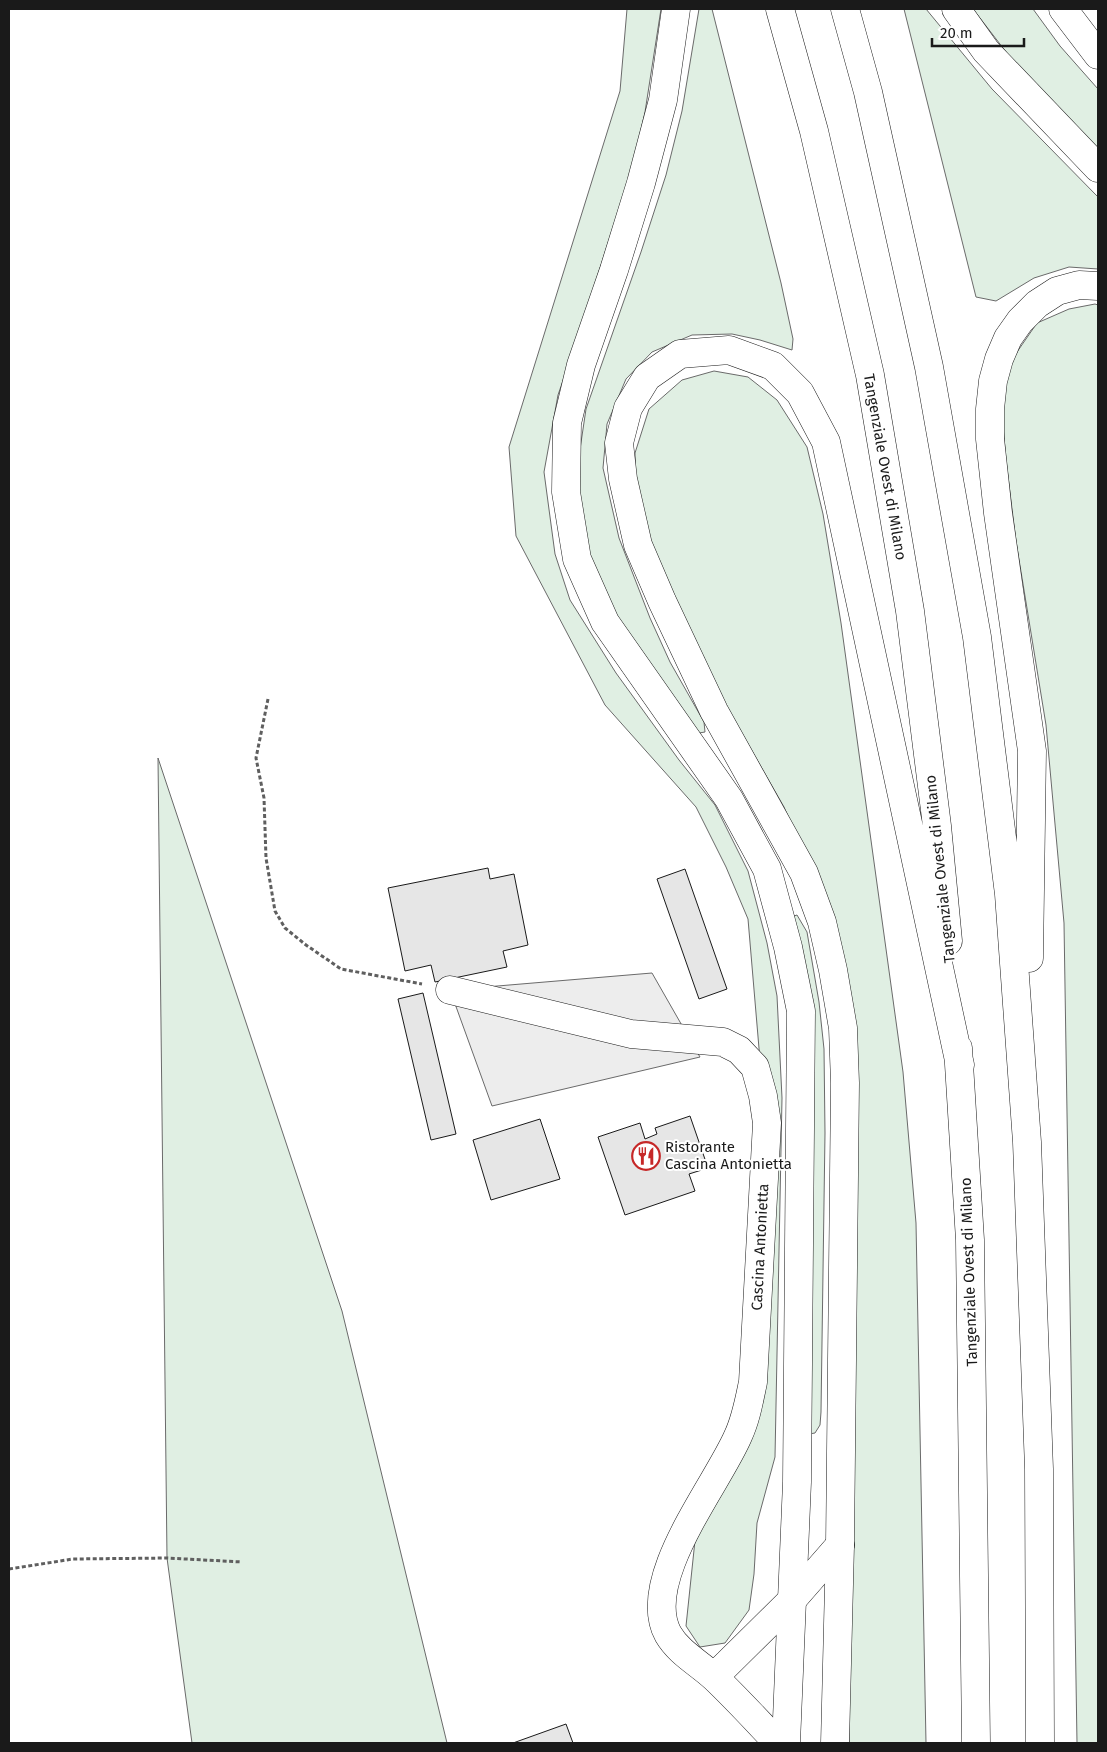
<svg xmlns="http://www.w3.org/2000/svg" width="1107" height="1752" font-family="'Fira Sans',sans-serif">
	<rect width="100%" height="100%" fill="#fff"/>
	<!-- green -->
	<path fill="#e0efe3" stroke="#6a6a6a" d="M 627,9 L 661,9 L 645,112 L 633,165 L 577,340 L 558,395 L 544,472 L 555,554 L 570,600 L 616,673 L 679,760 L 715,805 L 748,871 L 767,943 L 777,996 L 782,1098 L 775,1457 L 757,1523 L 754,1574 L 749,1610 L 725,1643 L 700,1647 L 686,1626 L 696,1531 L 749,1438 L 760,1060 L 748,919 L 726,867 L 696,807 L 605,705 L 516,536 L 509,447 L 620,91 Z
		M 699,9 L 712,9 L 781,283 L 793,339 L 792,350 L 760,340 L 732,334 L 692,335 L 652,352 L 626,379 L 607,424 L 603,468 L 619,538 L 650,618 L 670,662 L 704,722 L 705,732 L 699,733 L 625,636 L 587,556 L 578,507 L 579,456 L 586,409 L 641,252 L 666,175 L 682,111 Z
		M 904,9 L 926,9 L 992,89 L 1098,197 L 1098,269 L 1069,267 L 1034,278 L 996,301 L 976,297 Z
		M 973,9 L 1033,9 L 1060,46 L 1098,89 L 1098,150 L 1013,61 Z
		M 1095,304 L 1098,305 L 1098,1743 L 1077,1743 L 1064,923 L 1046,725 L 1016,541 L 1006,460 L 1002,415 L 1006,373 L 1017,352 L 1037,323 L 1069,309 Z
		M 714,371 L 748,377 L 777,400 L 807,447 L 823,514 L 841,623 L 903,1072 L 916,1223 L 926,1743 L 849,1743 L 855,1102 L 818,886 L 784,807 L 728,709 L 654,558 L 636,489 L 635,453 L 649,409 L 682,380 Z
		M 158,758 L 342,1311 L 447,1743 L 192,1743 L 167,1558 Z
		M 797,915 L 807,932 L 819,1002 L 824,1049 L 825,1133 L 821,1412 L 820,1425 L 815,1433 L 809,1434 L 794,916 Z"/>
	<!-- parking -->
	<path fill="#ededed" stroke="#6a6a6a" d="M 652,973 L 700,1057 L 492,1106 L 450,990 Z"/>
	<!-- building -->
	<path fill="#e6e6e6" stroke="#1a1a1a" d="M 488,868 L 490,879 L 514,874 L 528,945 L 503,951 L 507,967 L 435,982 L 431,965 L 405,971 L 388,888 Z
		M 685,869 L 727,989 L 699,999 L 657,879 Z
		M 423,993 L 456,1134 L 431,1140 L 398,999 Z
		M 690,1116 L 708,1168 L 689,1174 L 695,1191 L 625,1215 L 598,1137 L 640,1123 L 645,1139 L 657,1134 L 655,1128 Z
		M 540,1119 L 560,1179 L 491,1200 L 473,1140 Z
		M 566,1724 L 573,1743 L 513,1743 Z"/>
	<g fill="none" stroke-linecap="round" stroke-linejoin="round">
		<defs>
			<path id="minor" d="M 1063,9 L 1098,55
				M 450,990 L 631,1034 L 723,1042 L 739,1050 L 755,1067 L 763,1096 L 767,1123 L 753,1382 C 749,1401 746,1419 738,1436 C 717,1485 639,1580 668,1634 C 679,1653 699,1663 715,1678 C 737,1699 757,1721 778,1743
				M 714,1677 L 792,1600 L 840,1545"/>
			<path id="major" d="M 786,1743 L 792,1600
				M 835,1743 L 840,1545"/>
			<path id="highway" d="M 676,9 L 663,100 L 641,183 L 614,270 L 581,365 L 567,423 L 566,492 L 577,559 L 605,622 L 729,799 L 767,869 L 788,947 L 801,1011 L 797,1482 L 792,1600
				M 780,9 L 814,131 L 870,375 L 910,611 L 937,826 L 948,941
				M 845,9 L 868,92 L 929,367 L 977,637 L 1009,894 L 1027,1142 L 1039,1469 L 1040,1743
				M 956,9 L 986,51 L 1098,168
				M 1029,958 L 1032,751 L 998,513 L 990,439 L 990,409 L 993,381 L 999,359 L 1008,338 L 1020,321 L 1037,304 L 1057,291 L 1079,285 L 1098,286
				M 958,1048 L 970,1240 L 976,1743
				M 840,1545 L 845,1083 L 843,1028 L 833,970 L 822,922 L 804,873 L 714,711 L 662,601 L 638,545 L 623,479 L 619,443 L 628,408 L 647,377 L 680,354 L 729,350 L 773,366 L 800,393 L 826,442 L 960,1065"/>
		</defs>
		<!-- minor casing -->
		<use href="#minor" stroke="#1a1a1a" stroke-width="29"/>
		<!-- major casing -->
		<use href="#major" stroke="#1a1a1a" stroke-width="29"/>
		<!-- highway casing -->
		<use href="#highway" stroke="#1a1a1a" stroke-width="29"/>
		<!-- path -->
		<path stroke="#5f5f5f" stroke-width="3" stroke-dasharray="4 2.5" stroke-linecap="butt" d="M 268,699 L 256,758 L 264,798 L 266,858 L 275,911 L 285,928 L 306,945 L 341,969 L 422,984
			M 9,1569 L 73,1559 L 167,1558 L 242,1562"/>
		<!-- minor -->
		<use href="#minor" stroke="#fff" stroke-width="28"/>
		<!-- major -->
		<use href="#major" stroke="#fff" stroke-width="28"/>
		<!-- highway -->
		<use href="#highway" stroke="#fff" stroke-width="28"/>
	</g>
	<!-- icons -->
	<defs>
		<symbol id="restaurant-ring" viewBox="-11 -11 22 22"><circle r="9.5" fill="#fff" stroke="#c62828" stroke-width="1.5"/><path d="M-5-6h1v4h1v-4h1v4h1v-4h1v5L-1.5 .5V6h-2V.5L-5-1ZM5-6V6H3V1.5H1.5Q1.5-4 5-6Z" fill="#c62828"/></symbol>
	</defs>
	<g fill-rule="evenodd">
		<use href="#restaurant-ring" x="630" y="1140" width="32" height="32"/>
	</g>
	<g text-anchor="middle" stroke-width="4" stroke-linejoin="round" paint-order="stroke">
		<!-- street labels -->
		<g font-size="15" fill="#1a1a1a" stroke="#fff">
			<text transform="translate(885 467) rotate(80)" y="5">Tangenziale Ovest di Milano</text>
			<text transform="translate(940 869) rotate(-96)" y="5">Tangenziale Ovest di Milano</text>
			<text transform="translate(760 1247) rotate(-87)" y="5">Cascina Antonietta</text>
			<text transform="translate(969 1272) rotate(-92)" y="5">Tangenziale Ovest di Milano</text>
		</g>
		<!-- poi labels -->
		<g font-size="15" fill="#1a1a1a" stroke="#fff" text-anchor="start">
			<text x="665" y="1152">Ristorante<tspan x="665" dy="17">Cascina Antonietta</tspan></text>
		</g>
	</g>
	<!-- border -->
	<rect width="1107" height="1752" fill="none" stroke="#1a1a1a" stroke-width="20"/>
	<!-- scale -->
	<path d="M932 38v8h92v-8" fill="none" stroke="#1a1a1a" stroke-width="2.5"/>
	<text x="940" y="38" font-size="15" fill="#1a1a1a" stroke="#ffffff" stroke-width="4" paint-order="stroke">20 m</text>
</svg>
